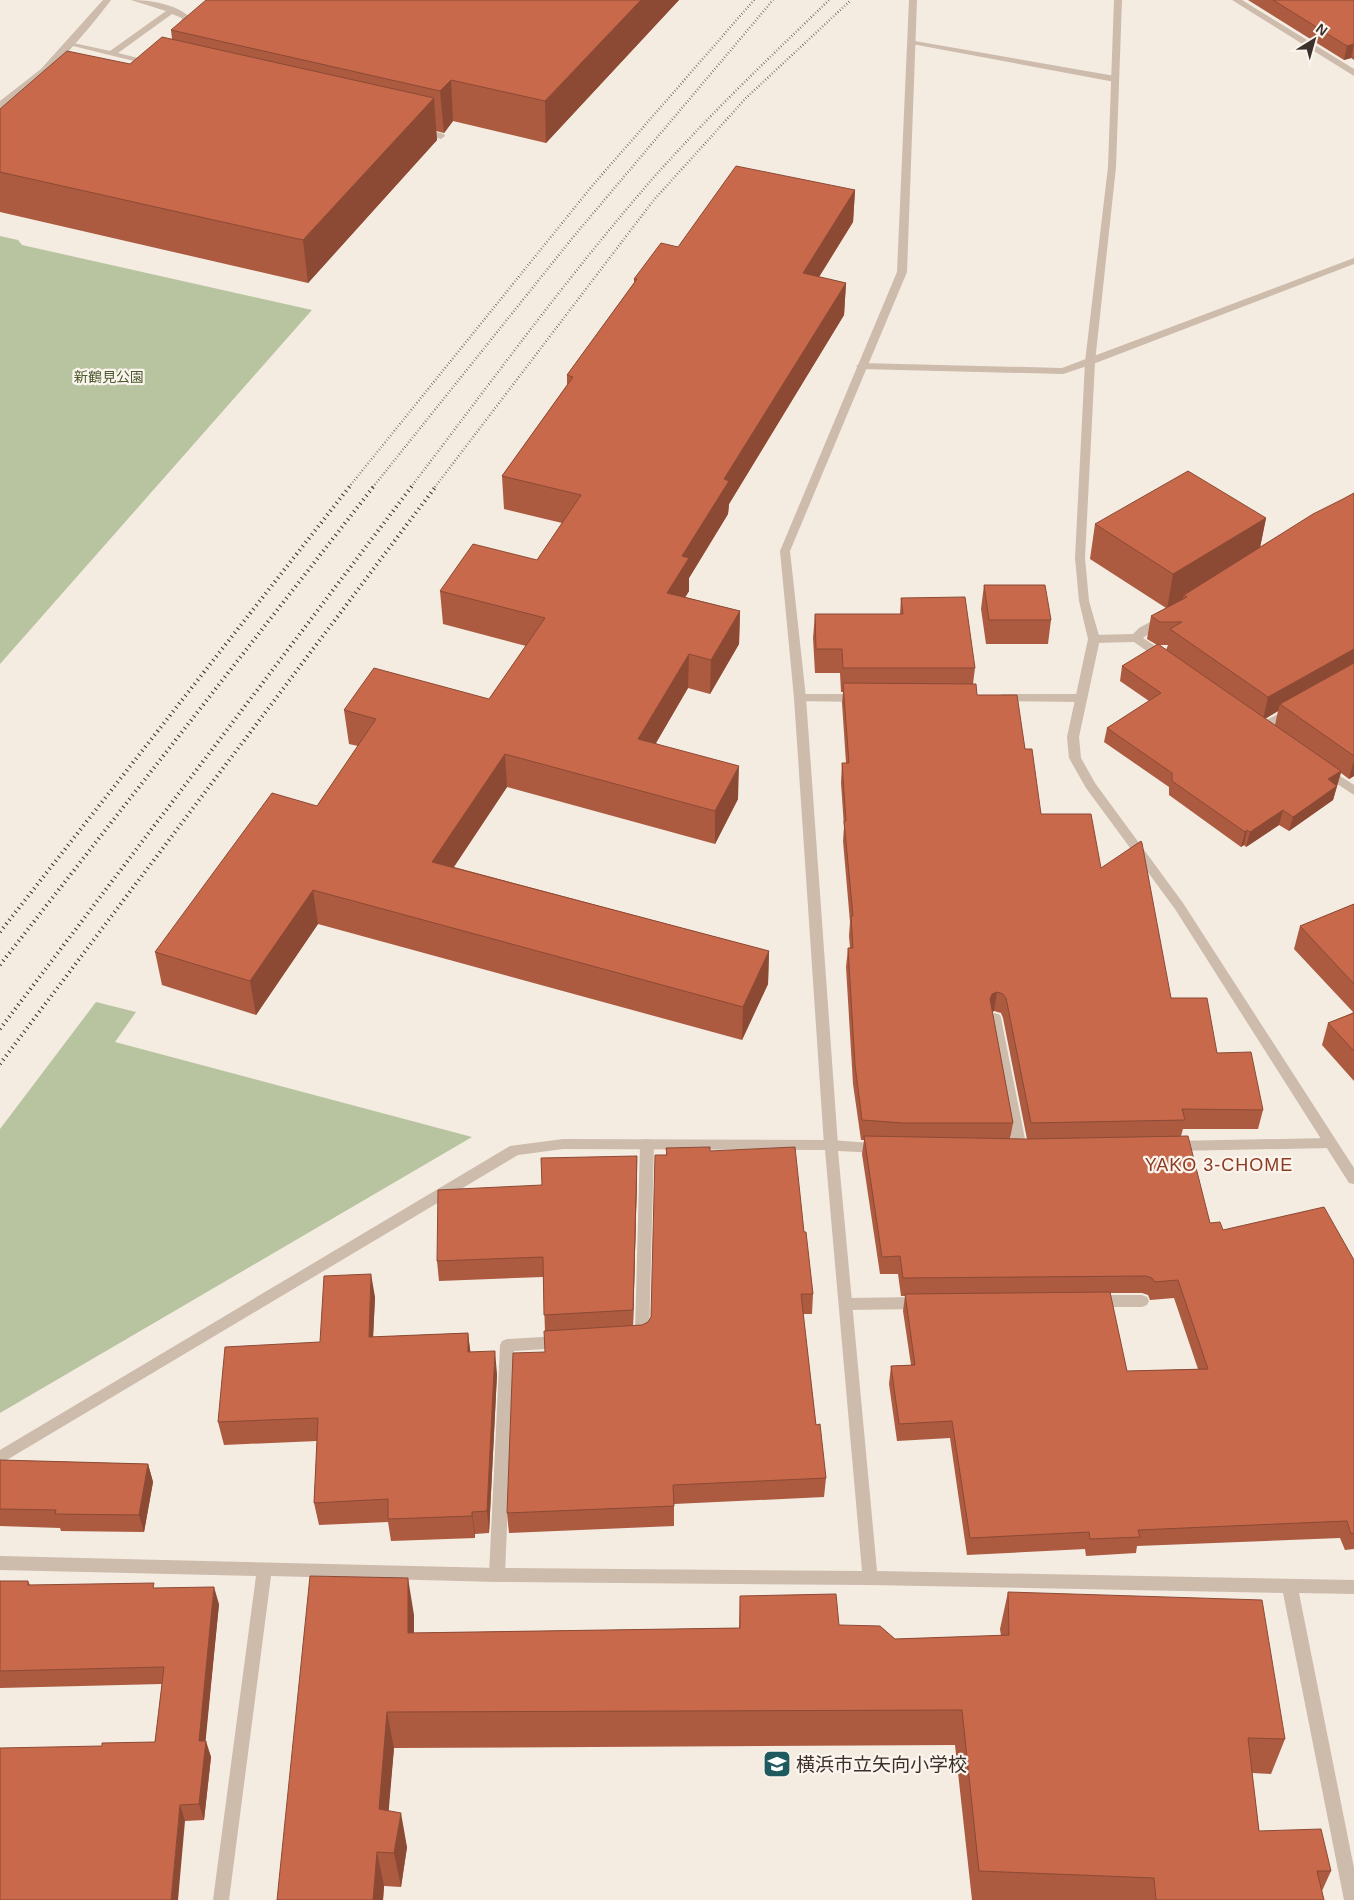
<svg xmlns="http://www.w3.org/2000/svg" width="1354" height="1900" font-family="Arial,'Noto Sans JP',sans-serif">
	<rect width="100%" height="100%" fill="#f4ebe1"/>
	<!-- green -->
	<path fill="#b8c4a0" d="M 0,236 L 18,240 L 22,245 L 312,310 L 0,664 Z
		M 96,1002 L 136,1012 L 115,1042 L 472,1137 L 0,1413 L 0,1129 Z"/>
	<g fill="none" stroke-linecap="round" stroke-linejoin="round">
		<!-- service -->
		<path fill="#cdbbac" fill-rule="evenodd" d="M 131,0 C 151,0 175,4 190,17 L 186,34 L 179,32 L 182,18 L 172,14 L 118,53 L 154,62 L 154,66 L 65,44 L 69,42 L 110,51 L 166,11 Z
			M 422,128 L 444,134 L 445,136 L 441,139 L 419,133 L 418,131 Z
			M 1163,615 L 1167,617 L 1168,619 L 1167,621 L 1143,638 L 1169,655 L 1171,658 L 1169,661 L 1161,661 L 1134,642 L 1094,643 L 1088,639 L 1094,635 L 1133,634 L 1139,628 Z
			M 1291,707 L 1295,708 L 1297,711 L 1295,714 L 1267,730 L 1259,730 L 1257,727 L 1259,724 Z
			M 1326,767 L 1354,785 L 1354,795 L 1322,774 L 1320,771 L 1322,768 Z
			M 995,1013 L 1000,1015 L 1001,1018 L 1027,1149 L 1025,1153 L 1020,1154 L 1015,1153 L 1013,1149 L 989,1018 L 990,1015 Z
			M 647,1139 L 652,1140 L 654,1144 L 649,1337 L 647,1341 L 638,1344 L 633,1342 L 631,1338 L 635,1333 L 640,1144 L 642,1140 Z
			M 1096,1295 L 1142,1295 L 1147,1297 L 1149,1301 L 1147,1305 L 1142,1307 L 1096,1307 L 1091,1305 L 1089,1301 L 1091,1297 Z
			M 921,1297 L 926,1299 L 928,1303 L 926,1307 L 921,1309 L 846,1310 L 841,1308 L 839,1304 L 841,1300 L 846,1298 Z
			M 561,1336 L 566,1338 L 568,1342 L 566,1346 L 561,1348 L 514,1351 L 505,1575 L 502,1580 L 497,1582 L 492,1580 L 489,1575 L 500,1345 L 502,1341 L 507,1339 Z"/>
		<!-- minor -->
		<path fill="#cdbbac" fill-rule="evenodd" d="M 1232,0 L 1242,0 L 1354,69 L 1354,76 Z
			M 909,40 L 1115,76 L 1119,79 L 1115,82 L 912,44 L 909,44 Z
			M 1354,258 L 1354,264 L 1093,364 L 1063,374 L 861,369 L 856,366 L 861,363 L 1062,368 Z
			M 800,694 L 860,694 L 866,698 L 860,702 L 796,701 L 794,698 Z
			M 1002,694 L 1081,694 L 1087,698 L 1081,702 L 998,701 L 996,698 Z
			M 1330,1138 L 1335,1139 L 1337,1143 L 1335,1147 L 1330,1148 L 1174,1151 L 1169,1150 L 1167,1146 L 1169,1142 L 1174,1141 Z
			M 563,1139 L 831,1140 L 884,1144 L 886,1148 L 884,1152 L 879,1153 L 838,1151 L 877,1571 L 1354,1580 L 1354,1594 L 1299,1593 L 1354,1868 L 1354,1900 L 1344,1900 L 1283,1593 L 870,1585 L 497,1582 L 271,1576 L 229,1900 L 213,1900 L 256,1576 L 0,1570 L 0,1556 L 497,1568 L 862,1571 L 825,1150 L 563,1149 L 518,1155 L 0,1464 L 0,1450 L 510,1146 Z"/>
		<!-- tertiary -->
		<path fill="#cdbbac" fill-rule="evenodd" d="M 103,0 L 111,0 C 90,28 33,97 0,108 L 0,101 L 41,69 Z
			M 909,0 L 917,0 L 907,272 L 790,551 L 806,698 L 838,1145 L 836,1149 L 831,1150 L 826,1149 L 824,1145 L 794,698 L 780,551 L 897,272 Z
			M 1114,0 L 1122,0 L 1116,167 L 1095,362 L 1085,558 L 1089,601 L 1100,639 L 1079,737 L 1081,758 L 1095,783 L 1183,903 L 1354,1168 L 1354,1184 L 1349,1183 L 1175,909 L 1086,788 L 1069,758 L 1067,737 L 1088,639 L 1079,601 L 1075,558 L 1085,362 L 1108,167 Z"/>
		<!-- rail-far1 -->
		<path stroke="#3b302b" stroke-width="2.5" stroke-dasharray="0.5 2.5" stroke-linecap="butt" d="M 349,487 L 592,186 L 754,0
			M 373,487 L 574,236 L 773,0
			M 411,487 C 485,390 557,291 636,198 C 696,127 763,64 829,0
			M 435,487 L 653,201 L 746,98 L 851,0"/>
		<!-- rail -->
		<path stroke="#3b302b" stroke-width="4" stroke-dasharray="1 4" stroke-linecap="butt" d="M 0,932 L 350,486
			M 0,965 L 374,486
			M 0,1029 L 412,486
			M 0,1064 L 436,486"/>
	</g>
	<!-- wall -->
	<path fill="#ac5a40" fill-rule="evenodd" d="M 679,0 L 546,143 L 453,121 L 444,133 L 436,131 L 437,140 L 308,283 L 0,212 L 0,109 L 130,64 L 172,39 L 171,30 Z
		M 1248,0 L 1354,0 L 1354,60 L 1351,58 L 1344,60 Z
		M 855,190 L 853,222 L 819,277 L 846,283 L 844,315 L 729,504 L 728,514 L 689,578 L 689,591 L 685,597 L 740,611 L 739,644 L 710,694 L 688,688 L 656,743 L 738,799 L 715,844 L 507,787 L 454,867 L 769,951 L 768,984 L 742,1040 L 318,924 L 256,1015 L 162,985 L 155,952 L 317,806 L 358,746 L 349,744 L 344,710 L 489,699 L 526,646 L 443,624 L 440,591 L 537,560 L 562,523 L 504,509 L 502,476 L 567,385 L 567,375 L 634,283 L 634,279 L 678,247 Z
		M 1354,493 L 1354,776 L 1349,779 L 1341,773 L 1333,800 L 1289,831 L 1279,825 L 1246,847 L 1244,845 L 1241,847 L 1169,795 L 1169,787 L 1104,742 L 1107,728 L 1149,701 L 1120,681 L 1122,666 L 1157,645 L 1147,639 L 1151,616 L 1166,608 L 1090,559 L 1095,524 L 1266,518 L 1260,547 ZM 1158,645 L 1168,645 L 1166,650 ZM 1278,711 L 1275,725 L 1265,719 Z
		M 984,585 L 1051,620 L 1048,644 L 986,644 L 981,609 Z
		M 901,598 L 975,668 L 973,684 L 977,695 L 1025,749 L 1041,814 L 1101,868 L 1171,998 L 1217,1053 L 1263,1110 L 1258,1129 L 1183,1129 L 1181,1136 L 1210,1223 L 1223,1230 L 1354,1260 L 1354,1549 L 1345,1550 L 1340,1538 L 1137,1546 L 1136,1553 L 1086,1556 L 1085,1549 L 967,1555 L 950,1438 L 897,1441 L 889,1384 L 891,1366 L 911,1365 L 903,1311 L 905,1296 L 901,1296 L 898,1274 L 880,1274 L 862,1154 L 864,1140 L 861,1140 L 853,1084 L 846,967 L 848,948 L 850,948 L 849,936 L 850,922 L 843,841 L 844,827 L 841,783 L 842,763 L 846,763 L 842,703 L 843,692 L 841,692 L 840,673 L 815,673 L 813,638 L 815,614 L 900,614 ZM 994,1011 L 1001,1013 L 1003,1018 L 1027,1139 L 1010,1139 L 1013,1123 L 992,1012 ZM 1110,1293 L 1142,1293 L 1148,1295 L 1150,1300 L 1174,1298 L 1198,1369 L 1127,1371 Z
		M 1354,904 L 1354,1081 L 1322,1045 L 1328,1023 L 1352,1013 L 1353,1012 L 1294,949 L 1300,926 Z
		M 666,1148 L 710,1151 L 804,1232 L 813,1294 L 812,1314 L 803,1314 L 816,1425 L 826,1478 L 824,1497 L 674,1504 L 674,1526 L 509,1533 L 507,1513 L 545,1352 L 545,1331 L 543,1277 L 439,1281 L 437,1261 L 542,1185 L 637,1156 L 637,1176 L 633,1326 L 642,1325 L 648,1322 L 651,1317 L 666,1155 Z
		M 375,1297 L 373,1337 L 468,1333 L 470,1352 L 497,1374 L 489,1533 L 475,1534 L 475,1538 L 391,1541 L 388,1522 L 319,1525 L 314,1503 L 317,1441 L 224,1445 L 218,1422 L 320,1342 Z
		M 0,1460 L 148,1464 L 153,1482 L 144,1532 L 61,1531 L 60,1528 L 0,1526 Z
		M 0,1581 L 28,1581 L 30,1585 L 155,1588 L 219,1604 L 205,1741 L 211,1757 L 204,1820 L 185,1821 L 102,1746 L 155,1742 L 162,1684 L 0,1688 Z
		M 1008,1592 L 1285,1739 L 1271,1774 L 1252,1773 L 1259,1831 L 1331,1871 L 1322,1891 L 1324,1900 L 972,1900 L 955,1745 L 394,1748 L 388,1810 L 407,1847 L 401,1887 L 384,1886 L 383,1900 L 277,1900 L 414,1615 L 414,1633 L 739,1628 L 740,1596 L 839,1625 L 895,1639 L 1001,1636 L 1000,1629 Z"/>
	<!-- shaded-wall -->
	<path fill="#8c4a34" d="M 641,0 L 679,0 L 546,143 L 545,101 Z
		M 1354,43 L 1351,58 L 1344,60 L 1347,46 Z
		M 451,80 L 453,121 L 444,133 L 440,91 Z
		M 434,98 L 437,140 L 308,283 L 303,240 Z
		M 855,190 L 853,222 L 801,306 L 803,273 Z
		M 846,283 L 844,315 L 729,504 L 728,514 L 689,578 L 689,591 L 668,626 L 667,593 L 682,556 L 724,479 Z
		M 1266,518 L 1259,553 L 1184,595 L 1183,599 L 1167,609 L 1173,574 Z
		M 740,611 L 739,644 L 710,694 L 711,660 Z
		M 1354,649 L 1354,666 L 1280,704 L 1278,711 L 1263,720 L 1268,697 Z
		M 689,654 L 688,688 L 639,772 L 638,739 Z
		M 505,754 L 507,787 L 435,895 L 432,862 Z
		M 1354,760 L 1354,776 L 1349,779 Z
		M 739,766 L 738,799 L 715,844 L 715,811 Z
		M 1341,771 L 1333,800 L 1289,831 L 1293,817 L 1328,779 Z
		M 1283,810 L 1279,825 L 1246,847 L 1250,832 Z
		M 1247,830 L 1244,845 L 1241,847 L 1245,832 Z
		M 313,890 L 318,924 L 256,1015 L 250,981 Z
		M 769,951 L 768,984 L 742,1040 L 743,1007 Z
		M 997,992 L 994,1011 L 989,1013 L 990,999 L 992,994 Z
		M 637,1156 L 637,1176 L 633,1329 L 633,1310 Z
		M 371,1274 L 375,1297 L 372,1360 L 369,1337 Z
		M 468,1333 L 471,1356 L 468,1352 Z
		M 495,1351 L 497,1374 L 489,1533 L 487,1511 Z
		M 148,1464 L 153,1482 L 144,1532 L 139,1515 Z
		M 472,1512 L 475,1534 L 475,1538 L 472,1516 Z
		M 408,1578 L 414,1615 L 414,1669 L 408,1633 Z
		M 214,1587 L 219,1604 L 204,1757 L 199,1741 Z
		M 387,1712 L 394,1748 L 386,1843 L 379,1809 Z
		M 206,1741 L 211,1757 L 204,1820 L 199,1804 Z
		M 180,1805 L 185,1821 L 178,1900 L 171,1900 Z
		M 401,1813 L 407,1847 L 401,1887 L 394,1853 Z
		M 377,1852 L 384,1886 L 383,1900 L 373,1900 Z"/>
	<!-- building -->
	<path fill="#c8694b" stroke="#8c4a34" d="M 206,0 L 641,0 L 545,101 L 451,80 L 440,91 L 171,30 Z
		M 1273,0 L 1354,0 L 1354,44 L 1347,46 Z
		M 162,37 L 434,98 L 303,240 L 0,172 L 0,109 L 67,51 L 130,64 Z
		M 736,166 L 855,190 L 803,273 L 846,283 L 724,479 L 729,481 L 682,556 L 689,558 L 667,593 L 740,611 L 711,660 L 689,654 L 638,739 L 739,766 L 715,811 L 505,754 L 432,862 L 769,951 L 743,1007 L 313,890 L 250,981 L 155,952 L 272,793 L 317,806 L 376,719 L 344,710 L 374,668 L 489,699 L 545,618 L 440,591 L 473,544 L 537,560 L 581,495 L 502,476 L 573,377 L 567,375 L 637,279 L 634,279 L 661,243 L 678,247 Z
		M 1188,471 L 1266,518 L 1173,574 L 1095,524 Z
		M 1354,493 L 1354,649 L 1268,697 L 1170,629 L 1182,622 L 1160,622 L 1151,616 L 1187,597 L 1184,595 L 1313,514 L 1343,499 Z
		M 984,585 L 1045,585 L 1051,620 L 989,620 Z
		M 965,597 L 975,668 L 843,668 L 842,649 L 816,649 L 815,614 L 903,614 L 901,598 Z
		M 1158,644 L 1341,771 L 1328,779 L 1337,786 L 1293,817 L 1283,810 L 1250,832 L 1247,830 L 1245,832 L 1172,781 L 1172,773 L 1107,728 L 1161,693 L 1122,666 Z
		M 1354,663 L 1354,756 L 1280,704 Z
		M 843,683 L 976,684 L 977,695 L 1017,695 L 1025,749 L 1032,749 L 1041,814 L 1091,814 L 1101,868 L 1141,841 L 1142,843 L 1171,998 L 1207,998 L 1217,1053 L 1251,1052 L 1263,1110 L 1182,1109 L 1185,1120 L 1031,1123 L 1006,998 L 1003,994 L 997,992 L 992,994 L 990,999 L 1013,1123 L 903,1123 L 862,1120 L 855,1065 L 848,948 L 853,948 L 851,916 L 853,916 L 844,821 L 846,821 L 842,763 L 849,763 Z
		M 1354,904 L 1354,984 L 1300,926 Z
		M 1354,1013 L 1354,1051 L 1328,1023 Z
		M 864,1136 L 1025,1139 L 1188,1136 L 1210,1223 L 1220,1222 L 1223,1230 L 1324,1207 L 1354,1260 L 1354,1533 L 1351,1534 L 1347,1521 L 1138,1530 L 1140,1537 L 1090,1539 L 1089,1532 L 970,1538 L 952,1421 L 899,1424 L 891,1366 L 915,1365 L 905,1294 L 1110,1292 L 1127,1371 L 1208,1369 L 1178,1280 L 1155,1282 L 1152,1278 L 1146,1276 L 903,1278 L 900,1256 L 882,1257 Z
		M 710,1147 L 710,1151 L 795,1147 L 804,1232 L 806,1232 L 813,1294 L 801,1294 L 816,1425 L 820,1424 L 826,1478 L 673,1485 L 674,1506 L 507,1513 L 513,1353 L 545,1352 L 544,1331 L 642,1325 L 648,1322 L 651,1317 L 655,1155 L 667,1155 L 666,1148 Z
		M 637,1156 L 633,1310 L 544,1315 L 543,1257 L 437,1261 L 438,1190 L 542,1185 L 541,1158 Z
		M 371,1274 L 369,1337 L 468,1333 L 468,1352 L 495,1351 L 487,1511 L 472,1512 L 472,1516 L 388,1519 L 388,1499 L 314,1503 L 318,1418 L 218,1422 L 225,1347 L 320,1342 L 324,1276 Z
		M 0,1460 L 148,1464 L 139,1515 L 55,1514 L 56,1510 L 0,1509 Z
		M 310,1576 L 408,1578 L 408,1633 L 740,1628 L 740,1596 L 836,1594 L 839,1625 L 880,1626 L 895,1639 L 1009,1635 L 1008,1592 L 1262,1600 L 1285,1739 L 1248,1738 L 1259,1831 L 1321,1829 L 1331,1871 L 1317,1871 L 1324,1900 L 1156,1900 L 1154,1878 L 979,1871 L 962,1710 L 387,1712 L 379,1809 L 401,1813 L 394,1853 L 377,1852 L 373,1900 L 277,1900 Z
		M 0,1581 L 28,1581 L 28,1585 L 154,1583 L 153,1588 L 214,1587 L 199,1741 L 206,1741 L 199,1804 L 180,1805 L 171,1900 L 0,1900 L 0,1748 L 102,1746 L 102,1743 L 155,1742 L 164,1667 L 0,1671 Z"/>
	<!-- icons -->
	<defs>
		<symbol id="school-square" viewBox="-11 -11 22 22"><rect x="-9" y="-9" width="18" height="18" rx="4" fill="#1f5a5e" stroke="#fbf5ee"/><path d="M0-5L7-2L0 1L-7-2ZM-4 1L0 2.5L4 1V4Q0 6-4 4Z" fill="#fff"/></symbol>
	</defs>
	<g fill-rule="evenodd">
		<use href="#school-square" x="761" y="1748" width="32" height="32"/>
	</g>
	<g text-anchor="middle" stroke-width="4.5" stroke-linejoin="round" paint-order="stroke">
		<!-- far-park labels -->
		<g font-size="14" fill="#4a5a2e" stroke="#fbf5ee">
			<text x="109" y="382">新鶴見公園</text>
		</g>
		<!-- neighbourhood labels -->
		<g font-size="18" letter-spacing="1" fill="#8c3b22" stroke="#fbf5ee">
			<text x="1219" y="1171">YAKO 3-CHOME</text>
		</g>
		<!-- near-poi labels -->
		<g font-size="19" fill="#3b302b" stroke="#fbf5ee" text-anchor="start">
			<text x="796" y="1771">横浜市立矢向小学校</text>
		</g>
	</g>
	<!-- north arrow -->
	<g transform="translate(1314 40) rotate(37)" stroke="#fbf5ee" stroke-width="4" paint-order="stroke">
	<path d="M0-4L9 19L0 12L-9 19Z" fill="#3b302b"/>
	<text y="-8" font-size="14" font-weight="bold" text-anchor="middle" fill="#3b302b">N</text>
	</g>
</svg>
